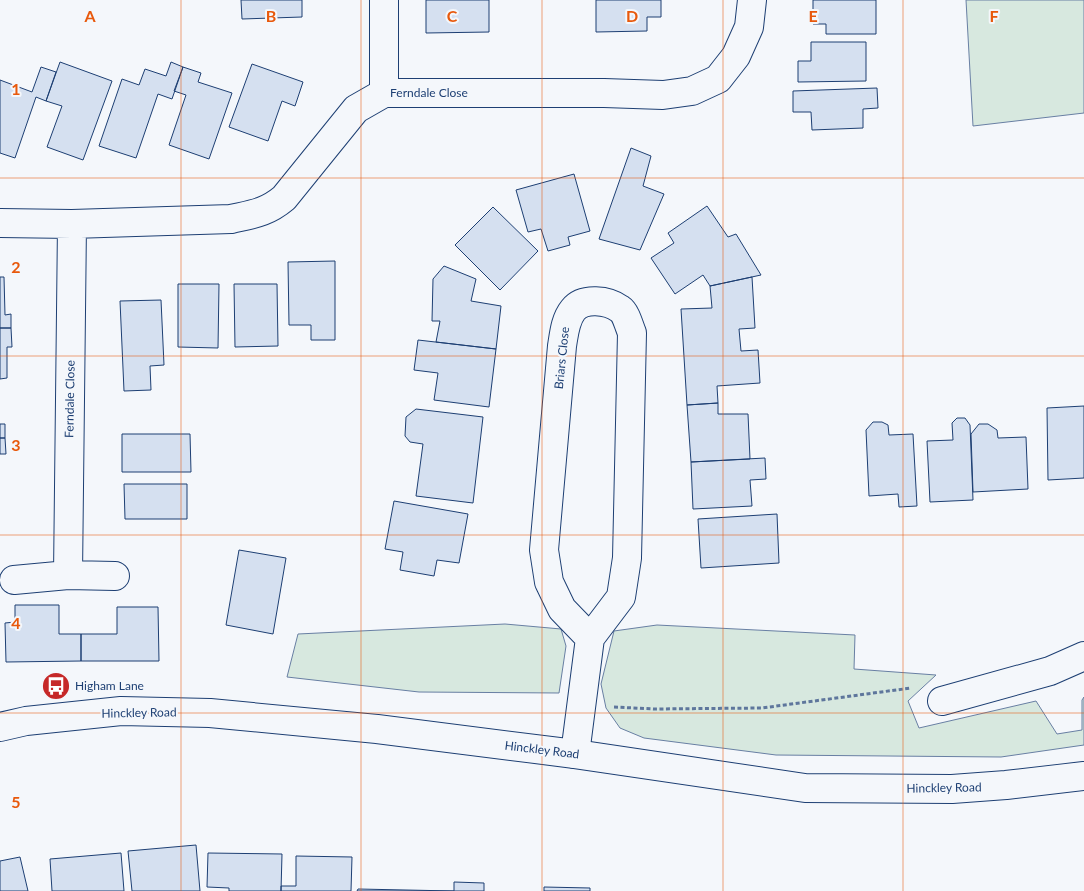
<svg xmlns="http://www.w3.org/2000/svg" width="1084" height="891" font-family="Lato,sans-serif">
	<rect width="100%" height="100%" fill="#f4f7fb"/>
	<!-- green -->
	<path fill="#d7e8df" stroke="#687fa3" d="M 966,0 L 1084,0 L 1084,113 L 973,126 Z
		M 505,624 L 561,629 L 566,646 L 559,693 L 419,692 L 287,677 L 298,634 Z
		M 657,625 L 855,635 L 854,669 L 936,675 L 908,701 L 919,728 L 1036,701 L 1057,734 L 1082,730 L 1082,700 L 1084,697 L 1084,745 L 1001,757 L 776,755 L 644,738 L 620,728 L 606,708 L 601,684 L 614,631 Z"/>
	<!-- building -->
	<path fill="#d5e0f0" stroke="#1d3f73" d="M 241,0 L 302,0 L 302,17 L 242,19 Z
		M 426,0 L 489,0 L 489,32 L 426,33 Z
		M 596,0 L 661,0 L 661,17 L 647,17 L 647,31 L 596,32 Z
		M 813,0 L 876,0 L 876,34 L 826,34 L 826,24 L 813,24 Z
		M 811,42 L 866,42 L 866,81 L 798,82 L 798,61 L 811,61 Z
		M 60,62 L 112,81 L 83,160 L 47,147 L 62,106 L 46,101 Z
		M 171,62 L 183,67 L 172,99 L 158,94 L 136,158 L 99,146 L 122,79 L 139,85 L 145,69 L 166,76 Z
		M 252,64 L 303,82 L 295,106 L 282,101 L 268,141 L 229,127 Z
		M 41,67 L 56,72 L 46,101 L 36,97 L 15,158 L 0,153 L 0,80 L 32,92 Z
		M 183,67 L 201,73 L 198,82 L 232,93 L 209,159 L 169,145 L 186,95 L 174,91 Z
		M 877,88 L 878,108 L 863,109 L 863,128 L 812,130 L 811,112 L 793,112 L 793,91 Z
		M 631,148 L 651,156 L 643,186 L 664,194 L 640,250 L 599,239 Z
		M 574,174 L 590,231 L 568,237 L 570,245 L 548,251 L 541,229 L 528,232 L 516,190 Z
		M 707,206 L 728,237 L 736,234 L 761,275 L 710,286 L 703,275 L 675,294 L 651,258 L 674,243 L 668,233 Z
		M 493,207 L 538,251 L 500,290 L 455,245 Z
		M 335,261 L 335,340 L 311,340 L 311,325 L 289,325 L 288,262 Z
		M 444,266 L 476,279 L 471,301 L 501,306 L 496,349 L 436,342 L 440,321 L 432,321 L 433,279 Z
		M 0,277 L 4,277 L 5,315 L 11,314 L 11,328 L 0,328 Z
		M 752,277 L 755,328 L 739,329 L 741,351 L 758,350 L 760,383 L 717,386 L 718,403 L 687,405 L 681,309 L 712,308 L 710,286 Z
		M 178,284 L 219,284 L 218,348 L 178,347 Z
		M 234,284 L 277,284 L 278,346 L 235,347 Z
		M 161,300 L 164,365 L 150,366 L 151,390 L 124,391 L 120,301 Z
		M 0,328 L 11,328 L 12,347 L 7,347 L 7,378 L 0,379 Z
		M 418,340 L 496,349 L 489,407 L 434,400 L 438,373 L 414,370 Z
		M 718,403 L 718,414 L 748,414 L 750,459 L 691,462 L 687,405 Z
		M 1084,406 L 1084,478 L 1048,480 L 1047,408 Z
		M 416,409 L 483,417 L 473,503 L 416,496 L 423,444 L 410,442 L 405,436 L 406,417 Z
		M 957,418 L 965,418 L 970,425 L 973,500 L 930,502 L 927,441 L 953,440 L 952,423 Z
		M 873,422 L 882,422 L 888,425 L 889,435 L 913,434 L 917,506 L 899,507 L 898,494 L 869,496 L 866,430 Z
		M 0,424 L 5,424 L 5,438 L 0,438 Z
		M 979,424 L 988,424 L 997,430 L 998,438 L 1026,437 L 1028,489 L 973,492 L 971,434 Z
		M 122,434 L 190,434 L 191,472 L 122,472 Z
		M 0,438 L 5,438 L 6,454 L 0,454 Z
		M 765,458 L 766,479 L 750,480 L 752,506 L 693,509 L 691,462 Z
		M 124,484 L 187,484 L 187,519 L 125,519 Z
		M 394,501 L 468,514 L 459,563 L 437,560 L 434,576 L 400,570 L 403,552 L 385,549 Z
		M 777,514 L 779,563 L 701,568 L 698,519 Z
		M 239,550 L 286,558 L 273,634 L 226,625 Z
		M 15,605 L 59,605 L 59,634 L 81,634 L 81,661 L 6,662 L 5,623 L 15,622 Z
		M 117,607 L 158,607 L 159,661 L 81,661 L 81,634 L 117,634 Z
		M 196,845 L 200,891 L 132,891 L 128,851 Z
		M 121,853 L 124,891 L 52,891 L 50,859 Z
		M 208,853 L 282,854 L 281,891 L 229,891 L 229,888 L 207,887 Z
		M 296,856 L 352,857 L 351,891 L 281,891 L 281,886 L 296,886 Z
		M 20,857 L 28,891 L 0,891 L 0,861 Z
		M 454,882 L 484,883 L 484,891 L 357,891 L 358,889 L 454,891 Z
		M 544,887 L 590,888 L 590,891 L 544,891 Z"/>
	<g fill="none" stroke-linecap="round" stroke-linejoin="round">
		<defs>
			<path id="street" d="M 384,93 L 384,0
				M 0,223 L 72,224 L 231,219 C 253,214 266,213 284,198 L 356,109 L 384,93 L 604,93 L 663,95 L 692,91 L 718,79 L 736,56 L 749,27 L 752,0
				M 68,575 L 72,224
				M 14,580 L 68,575 L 115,576
				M 942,701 L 1050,671 L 1084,656
				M 575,754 L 590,638 L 562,609 L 549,582 L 544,550 L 562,346 C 564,334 565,320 573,310 C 583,297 608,300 620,309 C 626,313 629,326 632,333 L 627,558 L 621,597 L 590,638"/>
			<path id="primary" d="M 0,727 L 26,721 L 121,711 L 210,713 L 377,729 L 575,754 L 805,788 L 952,789 L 1006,785 L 1084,776"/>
		</defs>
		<!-- street casing -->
		<use href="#street" stroke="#1d3f73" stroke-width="30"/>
		<!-- primary casing -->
		<use href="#primary" stroke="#1d3f73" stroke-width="30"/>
		<!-- path -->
		<path stroke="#5e769c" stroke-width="3" stroke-dasharray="4 2.5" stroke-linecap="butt" d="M 614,707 L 655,709 L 762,708 L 911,688"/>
		<!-- street -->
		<use href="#street" stroke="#f4f7fb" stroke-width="28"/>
		<!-- primary -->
		<use href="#primary" stroke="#f4f7fb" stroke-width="28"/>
	</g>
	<!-- grid -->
	<path fill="none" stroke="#e8590c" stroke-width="1" stroke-opacity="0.55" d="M 181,0 L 181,891M 361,0 L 361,891M 542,0 L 542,891M 723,0 L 723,891M 903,0 L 903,891M 0,178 L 1084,178M 0,356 L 1084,356M 0,535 L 1084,535M 0,713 L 1084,713"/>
	<!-- icons -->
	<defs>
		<symbol id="bus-disc" viewBox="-11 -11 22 22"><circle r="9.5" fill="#c62828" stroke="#f4f7fb"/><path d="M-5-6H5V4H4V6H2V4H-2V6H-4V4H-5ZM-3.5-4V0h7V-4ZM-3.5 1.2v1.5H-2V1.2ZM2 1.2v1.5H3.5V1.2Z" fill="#fff"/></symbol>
	</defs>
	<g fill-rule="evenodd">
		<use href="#bus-disc" x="40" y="670" width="32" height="32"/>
	</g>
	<g text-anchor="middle" stroke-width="4" stroke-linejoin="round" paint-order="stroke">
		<!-- street labels -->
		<g font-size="12" fill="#1d3f73" stroke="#f4f7fb">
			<text x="429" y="97">Ferndale Close</text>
			<text transform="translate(562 358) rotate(-84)" y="4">Briars Close</text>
			<text transform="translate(70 399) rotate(-89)" y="4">Ferndale Close</text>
			<text transform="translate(139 713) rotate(-1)" y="4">Hinckley Road</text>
			<text transform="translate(542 750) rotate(7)" y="4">Hinckley Road</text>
			<text transform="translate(944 788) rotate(-1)" y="4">Hinckley Road</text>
		</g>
		<!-- poi labels -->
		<g font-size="12" fill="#1d3f73" stroke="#f4f7fb" text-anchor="start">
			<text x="75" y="690">Higham Lane</text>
		</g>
	</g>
	<g font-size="16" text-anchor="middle" font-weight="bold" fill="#e8590c" stroke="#f4f7fb" stroke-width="4" stroke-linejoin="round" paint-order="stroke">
		<text x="90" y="22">A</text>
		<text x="271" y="22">B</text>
		<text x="452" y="22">C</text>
		<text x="632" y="22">D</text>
		<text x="813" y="22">E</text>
		<text x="994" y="22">F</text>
		<text x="16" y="95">1</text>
		<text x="16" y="273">2</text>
		<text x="16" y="451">3</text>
		<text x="16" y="629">4</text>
		<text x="16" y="808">5</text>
	</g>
</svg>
